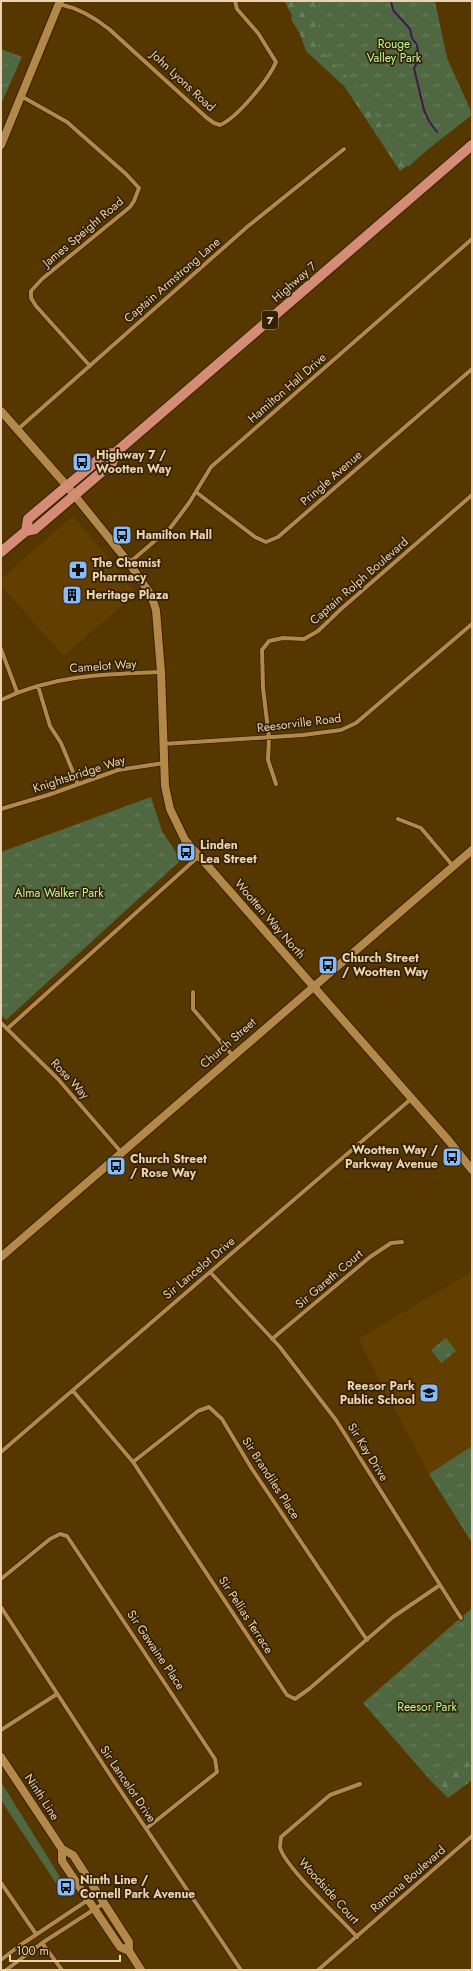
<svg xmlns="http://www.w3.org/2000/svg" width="473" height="1971" font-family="Jost,sans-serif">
	<defs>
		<pattern id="forest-firs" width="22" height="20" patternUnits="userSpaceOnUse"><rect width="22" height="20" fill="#4f6841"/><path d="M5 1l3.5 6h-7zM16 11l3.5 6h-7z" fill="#687d5a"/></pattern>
		<pattern id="park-tufts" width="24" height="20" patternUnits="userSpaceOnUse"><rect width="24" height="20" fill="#4f6841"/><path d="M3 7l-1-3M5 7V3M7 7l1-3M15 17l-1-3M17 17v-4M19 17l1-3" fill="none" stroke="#687d5a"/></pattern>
	</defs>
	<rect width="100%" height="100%" fill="#573700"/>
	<!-- built -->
	<path fill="#623f00" d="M 73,516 L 125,578 L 136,593 L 64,656 L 1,586 L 1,579 Z
		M 472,1272 L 472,1446 L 429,1474 L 358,1339 Z"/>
	<!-- grass -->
	<path fill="#4f6841" d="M 1,1782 L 60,1877 L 58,1879 L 68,1894 L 63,1894 L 1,1800 Z"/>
	<!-- forest -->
	<path fill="url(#forest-firs)" d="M 284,1 L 414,1 L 449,84 L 472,115 L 400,171 L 345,87 L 306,51 L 300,34 L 291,19 L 292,15 Z
		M 472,1746 L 472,1780 L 448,1798 L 430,1780 Z"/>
	<!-- park -->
	<path fill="url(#park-tufts)" d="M 318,1 L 435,1 L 447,58 L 471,111 L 408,167 L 353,82 L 318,49 Z
		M 1,49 L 22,57 L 1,104 Z
		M 151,797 L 162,831 L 181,860 L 6,1020 L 1,1015 L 1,852 Z
		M 446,1338 L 456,1351 L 441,1363 L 431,1350 Z
		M 472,1446 L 472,1543 L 429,1474 Z
		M 472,1608 L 472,1746 L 430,1780 L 363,1703 Z"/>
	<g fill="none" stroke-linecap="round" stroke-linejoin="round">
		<!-- stream -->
		<path stroke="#421853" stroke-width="2" d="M 391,1 L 393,10 L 410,29 L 412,38 L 417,45 L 419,59 L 414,68 L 424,110 L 429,121 L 437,132"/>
		<defs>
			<path id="street" d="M 59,4 C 78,8 94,17 109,29 L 207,118 L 214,123 L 220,125 C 237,118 269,79 276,62 L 258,33 L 237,9 L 235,1
				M 21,96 L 67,122 L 126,174 L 139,188 L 134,201 L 130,207 L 42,279 L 31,291 L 31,298 L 36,306 L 90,366
				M 17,430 L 247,227 L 344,149
				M 196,492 L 255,537 L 266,542 L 278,537 L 472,369
				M 129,563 L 171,527 L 189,503 L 211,467 L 472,239
				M 1,649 L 17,692
				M 38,686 L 50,726 L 61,743 L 78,784
				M 1,700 C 52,675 106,674 161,672
				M 163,744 L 303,735 L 341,730 L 356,723 L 472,624
				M 276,784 L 268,760 L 269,738 L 263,688 L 262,650 L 269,641 L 283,638 L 304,639 L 318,631 L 341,609 L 472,495
				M 1,809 L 48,795 L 118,770 L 164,763
				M 398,819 L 421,828 L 453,866
				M 193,992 L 193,1009 L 233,1056
				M 1,1023 L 58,1079 L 121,1152
				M 7,1029 L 199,856
				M 210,1272 L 279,1346 L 336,1420 L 461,1618
				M 272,1339 L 370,1257 L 391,1243 L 402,1242
				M 73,1391 L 133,1462 L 287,1695 L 295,1699 L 309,1689 L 393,1617 L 440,1585
				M 1,1452 L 411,1099
				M 133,1462 L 198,1411 L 209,1407 L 222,1419 L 252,1469 L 367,1640
				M 1,1579 L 50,1539 L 60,1534 L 67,1536 L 215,1759 L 217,1772 L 147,1828
				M 1,1607 L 112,1778 L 241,1970
				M 1,1730 L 57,1694
				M 1,1883 L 36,1934
				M 357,1937 C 342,1920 283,1865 280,1847 C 280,1844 281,1840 281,1837 L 330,1795 L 360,1784
				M 42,1943 L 62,1970
				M 1,1960 L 19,1946 L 97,1894
				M 6,1970 L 42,1943 L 104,1903
				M 318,1970 L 472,1836"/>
			<path id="secondary" d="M 1,145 L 60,1
				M 1,411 L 67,486 L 129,563 L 151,595 L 156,610 L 161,672 L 165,786 L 170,809 L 185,840 L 449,1141 L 472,1170
				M 1,1257 L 472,850
				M 1,1757 L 62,1849 L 73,1855 L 129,1942 L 129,1951
				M 62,1849 L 62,1861 L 120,1947 L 129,1951 L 141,1970"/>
			<path id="primary" d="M 26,531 L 28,519 L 105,454 L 115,453 L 472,145
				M 1,552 L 26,531 L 35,529 L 112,463 L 115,453"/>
		</defs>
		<!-- street casing -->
		<use href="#street" stroke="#362000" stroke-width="5.5"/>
		<!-- secondary casing -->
		<use href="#secondary" stroke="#362000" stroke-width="10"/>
		<!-- primary casing -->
		<use href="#primary" stroke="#362000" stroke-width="12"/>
		<!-- street -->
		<use href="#street" stroke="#b48848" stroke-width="4"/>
		<!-- secondary -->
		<use href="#secondary" stroke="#b48848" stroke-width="8"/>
		<!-- primary -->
		<use href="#primary" stroke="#d48c77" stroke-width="10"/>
	</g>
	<!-- icons -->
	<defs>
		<symbol id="bus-square" viewBox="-11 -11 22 22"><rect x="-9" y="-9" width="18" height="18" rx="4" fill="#87bbfb" stroke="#342206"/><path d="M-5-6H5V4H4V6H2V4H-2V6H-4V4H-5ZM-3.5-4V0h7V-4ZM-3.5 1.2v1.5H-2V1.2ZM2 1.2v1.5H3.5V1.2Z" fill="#111"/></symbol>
		<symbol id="pharmacy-square" viewBox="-11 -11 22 22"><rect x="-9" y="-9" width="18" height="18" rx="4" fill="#87bbfb" stroke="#342206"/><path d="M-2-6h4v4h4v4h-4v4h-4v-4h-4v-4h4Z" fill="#111"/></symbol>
		<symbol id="building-square" viewBox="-11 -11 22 22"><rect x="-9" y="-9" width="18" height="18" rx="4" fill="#87bbfb" stroke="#342206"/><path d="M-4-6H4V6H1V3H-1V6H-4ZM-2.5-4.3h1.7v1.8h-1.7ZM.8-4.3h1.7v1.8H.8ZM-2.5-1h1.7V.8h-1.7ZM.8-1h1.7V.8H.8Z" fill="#111"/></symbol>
		<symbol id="school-square" viewBox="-11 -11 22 22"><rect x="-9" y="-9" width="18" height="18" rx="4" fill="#87bbfb" stroke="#342206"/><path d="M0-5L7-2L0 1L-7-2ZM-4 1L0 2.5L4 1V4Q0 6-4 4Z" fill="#111"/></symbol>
	</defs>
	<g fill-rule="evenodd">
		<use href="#bus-square" x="71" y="451" width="22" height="22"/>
		<use href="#bus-square" x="111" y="524" width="22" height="22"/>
		<use href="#pharmacy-square" x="67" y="559" width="22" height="22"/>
		<use href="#building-square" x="61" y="584" width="22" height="22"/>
		<use href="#bus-square" x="175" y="841" width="22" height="22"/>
		<use href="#bus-square" x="317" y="954" width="22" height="22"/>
		<use href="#bus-square" x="441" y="1146" width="22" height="22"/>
		<use href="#bus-square" x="105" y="1155" width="22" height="22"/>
		<use href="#school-square" x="418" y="1382" width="22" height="22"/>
		<use href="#bus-square" x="55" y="1876" width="22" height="22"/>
	</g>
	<g text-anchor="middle" stroke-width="3.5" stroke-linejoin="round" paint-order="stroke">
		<!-- shield labels -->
		<rect fill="#342206" stroke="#b39d7f" stroke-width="1" x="262" y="311" width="16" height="18" rx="3"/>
		<g font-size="11" font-weight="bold" fill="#ead2b3">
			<text x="270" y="324">7</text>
		</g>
		<!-- park labels -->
		<g font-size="12" fill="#bdf999" stroke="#342206">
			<text x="394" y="48">Rouge<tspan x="394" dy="14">Valley Park</tspan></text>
			<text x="59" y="897">Alma Walker Park</text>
			<text x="427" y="1711">Reesor Park</text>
		</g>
		<!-- street labels -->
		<g font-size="12" fill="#ead2b3" stroke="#342206">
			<text transform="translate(183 81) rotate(43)" y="4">John Lyons Road</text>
			<text transform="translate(83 232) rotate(-40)" y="4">James Speight Road</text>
			<text transform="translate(172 280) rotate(-41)" y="4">Captain Armstrong Lane</text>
			<text transform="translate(294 282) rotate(-41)" y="4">Highway 7</text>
			<text transform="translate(287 388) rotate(-41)" y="4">Hamilton Hall Drive</text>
			<text transform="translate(331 478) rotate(-41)" y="4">Pringle Avenue</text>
			<text transform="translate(359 581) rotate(-41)" y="4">Captain Rolph Boulevard</text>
			<text transform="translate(103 666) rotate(-4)" y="4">Camelot Way</text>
			<text transform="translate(299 723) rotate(-7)" y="4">Reesorville Road</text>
			<text transform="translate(79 774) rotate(-18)" y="4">Knightsbridge Way</text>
			<text transform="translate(270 919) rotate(49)" y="4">Wootten Way North</text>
			<text transform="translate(228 1043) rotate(-41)" y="4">Church Street</text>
			<text transform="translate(70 1079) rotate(47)" y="4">Rose Way</text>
			<text transform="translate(199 1268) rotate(-40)" y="4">Sir Lancelot Drive</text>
			<text transform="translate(329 1279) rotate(-40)" y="4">Sir Gareth Court</text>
			<text transform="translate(368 1452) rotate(58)" y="4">Sir Kay Drive</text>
			<text transform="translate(271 1478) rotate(57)" y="4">Sir Brandiles Place</text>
			<text transform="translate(246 1615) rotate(57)" y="4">Sir Pellias Terrace</text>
			<text transform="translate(156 1650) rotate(56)" y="4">Sir Gawaine Place</text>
			<text transform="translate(128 1784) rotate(56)" y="4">Sir Lancelot Drive</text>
			<text transform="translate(42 1797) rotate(57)" y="4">Ninth Line</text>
			<text transform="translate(408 1879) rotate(-41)" y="4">Ramona Boulevard</text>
			<text transform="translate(329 1891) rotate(48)" y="4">Woodside Court</text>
		</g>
		<!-- poi labels -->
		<g font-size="12" font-weight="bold" fill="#ead2b3" stroke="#342206" text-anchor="start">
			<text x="96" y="459">Highway 7 /<tspan x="96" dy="14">Wootten Way</tspan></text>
			<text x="136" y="539">Hamilton Hall</text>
			<text x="92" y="567">The Chemist<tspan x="92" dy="14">Pharmacy</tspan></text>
			<text x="86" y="599">Heritage Plaza</text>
			<text x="200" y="849">Linden<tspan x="200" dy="14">Lea Street</tspan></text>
			<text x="342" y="962">Church Street<tspan x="342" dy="14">/ Wootten Way</tspan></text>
			<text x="438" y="1154" text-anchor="end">Wootten Way /<tspan x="438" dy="14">Parkway Avenue</tspan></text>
			<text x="130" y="1163">Church Street<tspan x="130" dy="14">/ Rose Way</tspan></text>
			<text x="415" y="1390" text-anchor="end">Reesor Park<tspan x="415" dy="14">Public School</tspan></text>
			<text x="80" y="1884">Ninth Line /<tspan x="80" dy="14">Cornell Park Avenue</tspan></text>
		</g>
	</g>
	<!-- border -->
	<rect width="473" height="1971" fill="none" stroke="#ead2b3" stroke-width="4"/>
	<!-- scale -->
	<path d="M10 1955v6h110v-6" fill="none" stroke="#ead2b3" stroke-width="2"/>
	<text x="16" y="1955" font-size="12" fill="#ead2b3" stroke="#342206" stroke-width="3" paint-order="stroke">100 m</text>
</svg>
